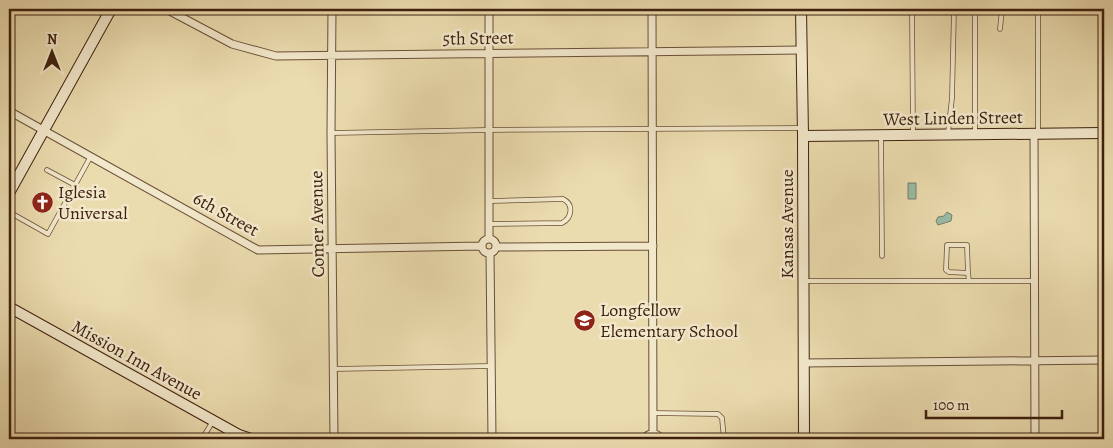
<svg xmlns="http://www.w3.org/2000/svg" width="1113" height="448" font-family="Alegreya,serif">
	<rect width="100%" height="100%" fill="#ebdcaf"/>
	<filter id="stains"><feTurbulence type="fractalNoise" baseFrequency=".004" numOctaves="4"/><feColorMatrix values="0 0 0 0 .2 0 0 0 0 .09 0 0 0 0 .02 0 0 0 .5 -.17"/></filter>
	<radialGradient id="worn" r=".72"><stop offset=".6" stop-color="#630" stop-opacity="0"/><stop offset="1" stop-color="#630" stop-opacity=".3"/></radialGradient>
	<!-- water -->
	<path fill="#99bca7" stroke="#757e6a" d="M 908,183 L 916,183 L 916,199 L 908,199 Z
		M 947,212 L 952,215 L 951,221 L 938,225 L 936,221 L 938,217 L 944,216 Z"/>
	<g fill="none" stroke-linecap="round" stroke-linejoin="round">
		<defs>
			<path id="lane" d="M 912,9 L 913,135
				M 1019,9 L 1036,9 L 1038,11 L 1038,134
				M 975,15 L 975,132
				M 1000,29 L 1002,9
				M 331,133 L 488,130 L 801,128
				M 948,133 L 952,98 L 954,9
				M 881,137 L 882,256
				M 47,170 L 75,185
				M 490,201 L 563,199 C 574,204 572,218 562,223 L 490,224
				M 9,212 L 48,234 L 91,156
				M 968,273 L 967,245 L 947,245 L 946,270 L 949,272 L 968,273 L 969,281
				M 806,281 L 1035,281
				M 333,369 L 491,366
				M 653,413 L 718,414 L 722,418 L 724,439
				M 202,439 L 213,421"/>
			<path id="street" d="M 166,9 L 232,44 L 276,56 L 801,50
				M 332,9 L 331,133 L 334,439
				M 489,9 L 489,239
				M 652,9 L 653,433
				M 9,111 L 258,250 L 482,246
				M 1034,134 L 1035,439
				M482 246a7 7 0 1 1 14 0a7 7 0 1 1-14 0Z
				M 496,247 L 653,246
				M 490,253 L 492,439
				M 803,363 L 1104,360
				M 644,439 C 649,432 657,432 661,439"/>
			<path id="secondary" d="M 801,9 L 803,136 L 804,439
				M 803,136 L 1104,133
				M 9,193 L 111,9
				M 9,307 L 239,435 L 251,439"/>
		</defs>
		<!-- lane casing -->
		<use href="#lane" stroke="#6a4f37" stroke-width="5.5"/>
		<!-- street casing -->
		<use href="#street" stroke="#6a4f37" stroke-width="9"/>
		<!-- secondary casing -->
		<use href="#secondary" stroke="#3f200f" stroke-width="12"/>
		<!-- lane -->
		<use href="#lane" stroke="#f2e8cb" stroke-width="4"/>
		<!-- street -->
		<use href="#street" stroke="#f2e8cb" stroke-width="7"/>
		<!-- secondary -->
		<use href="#secondary" stroke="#f2e8cb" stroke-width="10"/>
	</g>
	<!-- icons -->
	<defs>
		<symbol id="church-disc" viewBox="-11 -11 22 22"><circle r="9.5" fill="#8f2418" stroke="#f2e8cb"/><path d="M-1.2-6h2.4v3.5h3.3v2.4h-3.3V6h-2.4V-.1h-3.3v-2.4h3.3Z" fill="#fff"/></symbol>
		<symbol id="school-disc" viewBox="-11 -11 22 22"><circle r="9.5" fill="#8f2418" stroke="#f2e8cb"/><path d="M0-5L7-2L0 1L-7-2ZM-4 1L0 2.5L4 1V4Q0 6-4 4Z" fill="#fff"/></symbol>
	</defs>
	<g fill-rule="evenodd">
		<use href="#church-disc" x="30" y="190" width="25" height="25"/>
		<use href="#school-disc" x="572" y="308" width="25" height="25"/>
	</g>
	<g text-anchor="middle" stroke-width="5" stroke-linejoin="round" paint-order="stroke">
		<!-- street labels -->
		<g font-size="18" fill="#3f200f" stroke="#f2e8cb">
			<text transform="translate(478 38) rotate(-1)" y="6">5th Street</text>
			<text transform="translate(953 118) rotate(-1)" y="6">West Linden Street</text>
			<text transform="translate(226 214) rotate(29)" y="6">6th Street</text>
			<text transform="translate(317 224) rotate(-91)" y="6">Comer Avenue</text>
			<text transform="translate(787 224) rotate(-90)" y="6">Kansas Avenue</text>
			<text transform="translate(137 360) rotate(29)" y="6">Mission Inn Avenue</text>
		</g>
		<!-- poi labels -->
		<g font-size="18" fill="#3f200f" stroke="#f2e8cb" text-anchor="start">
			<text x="58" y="198">Iglesia<tspan x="58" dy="21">Universal</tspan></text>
			<text x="600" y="316">Longfellow<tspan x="600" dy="21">Elementary School</tspan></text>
		</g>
	</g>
	<!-- margin -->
	<rect width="1113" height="448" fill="none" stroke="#ebdcaf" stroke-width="30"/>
	<rect x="10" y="10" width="1093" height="428" fill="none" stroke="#3f200f" stroke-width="2.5"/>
	<rect x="15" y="15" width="1083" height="418" fill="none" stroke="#3f200f"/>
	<!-- north arrow -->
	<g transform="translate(52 52)" stroke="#f2e8cb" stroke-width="4" paint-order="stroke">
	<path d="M0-4L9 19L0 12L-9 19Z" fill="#3f200f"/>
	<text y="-8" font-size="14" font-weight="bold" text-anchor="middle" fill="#3f200f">N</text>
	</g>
	<!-- scale -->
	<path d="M926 410v8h136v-8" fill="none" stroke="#3f200f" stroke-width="2.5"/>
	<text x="933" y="410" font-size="15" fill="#3f200f" stroke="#f2e8cb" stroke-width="4" paint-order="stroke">100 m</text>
	<rect width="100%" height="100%" filter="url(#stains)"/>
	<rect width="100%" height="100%" fill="url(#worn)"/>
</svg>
